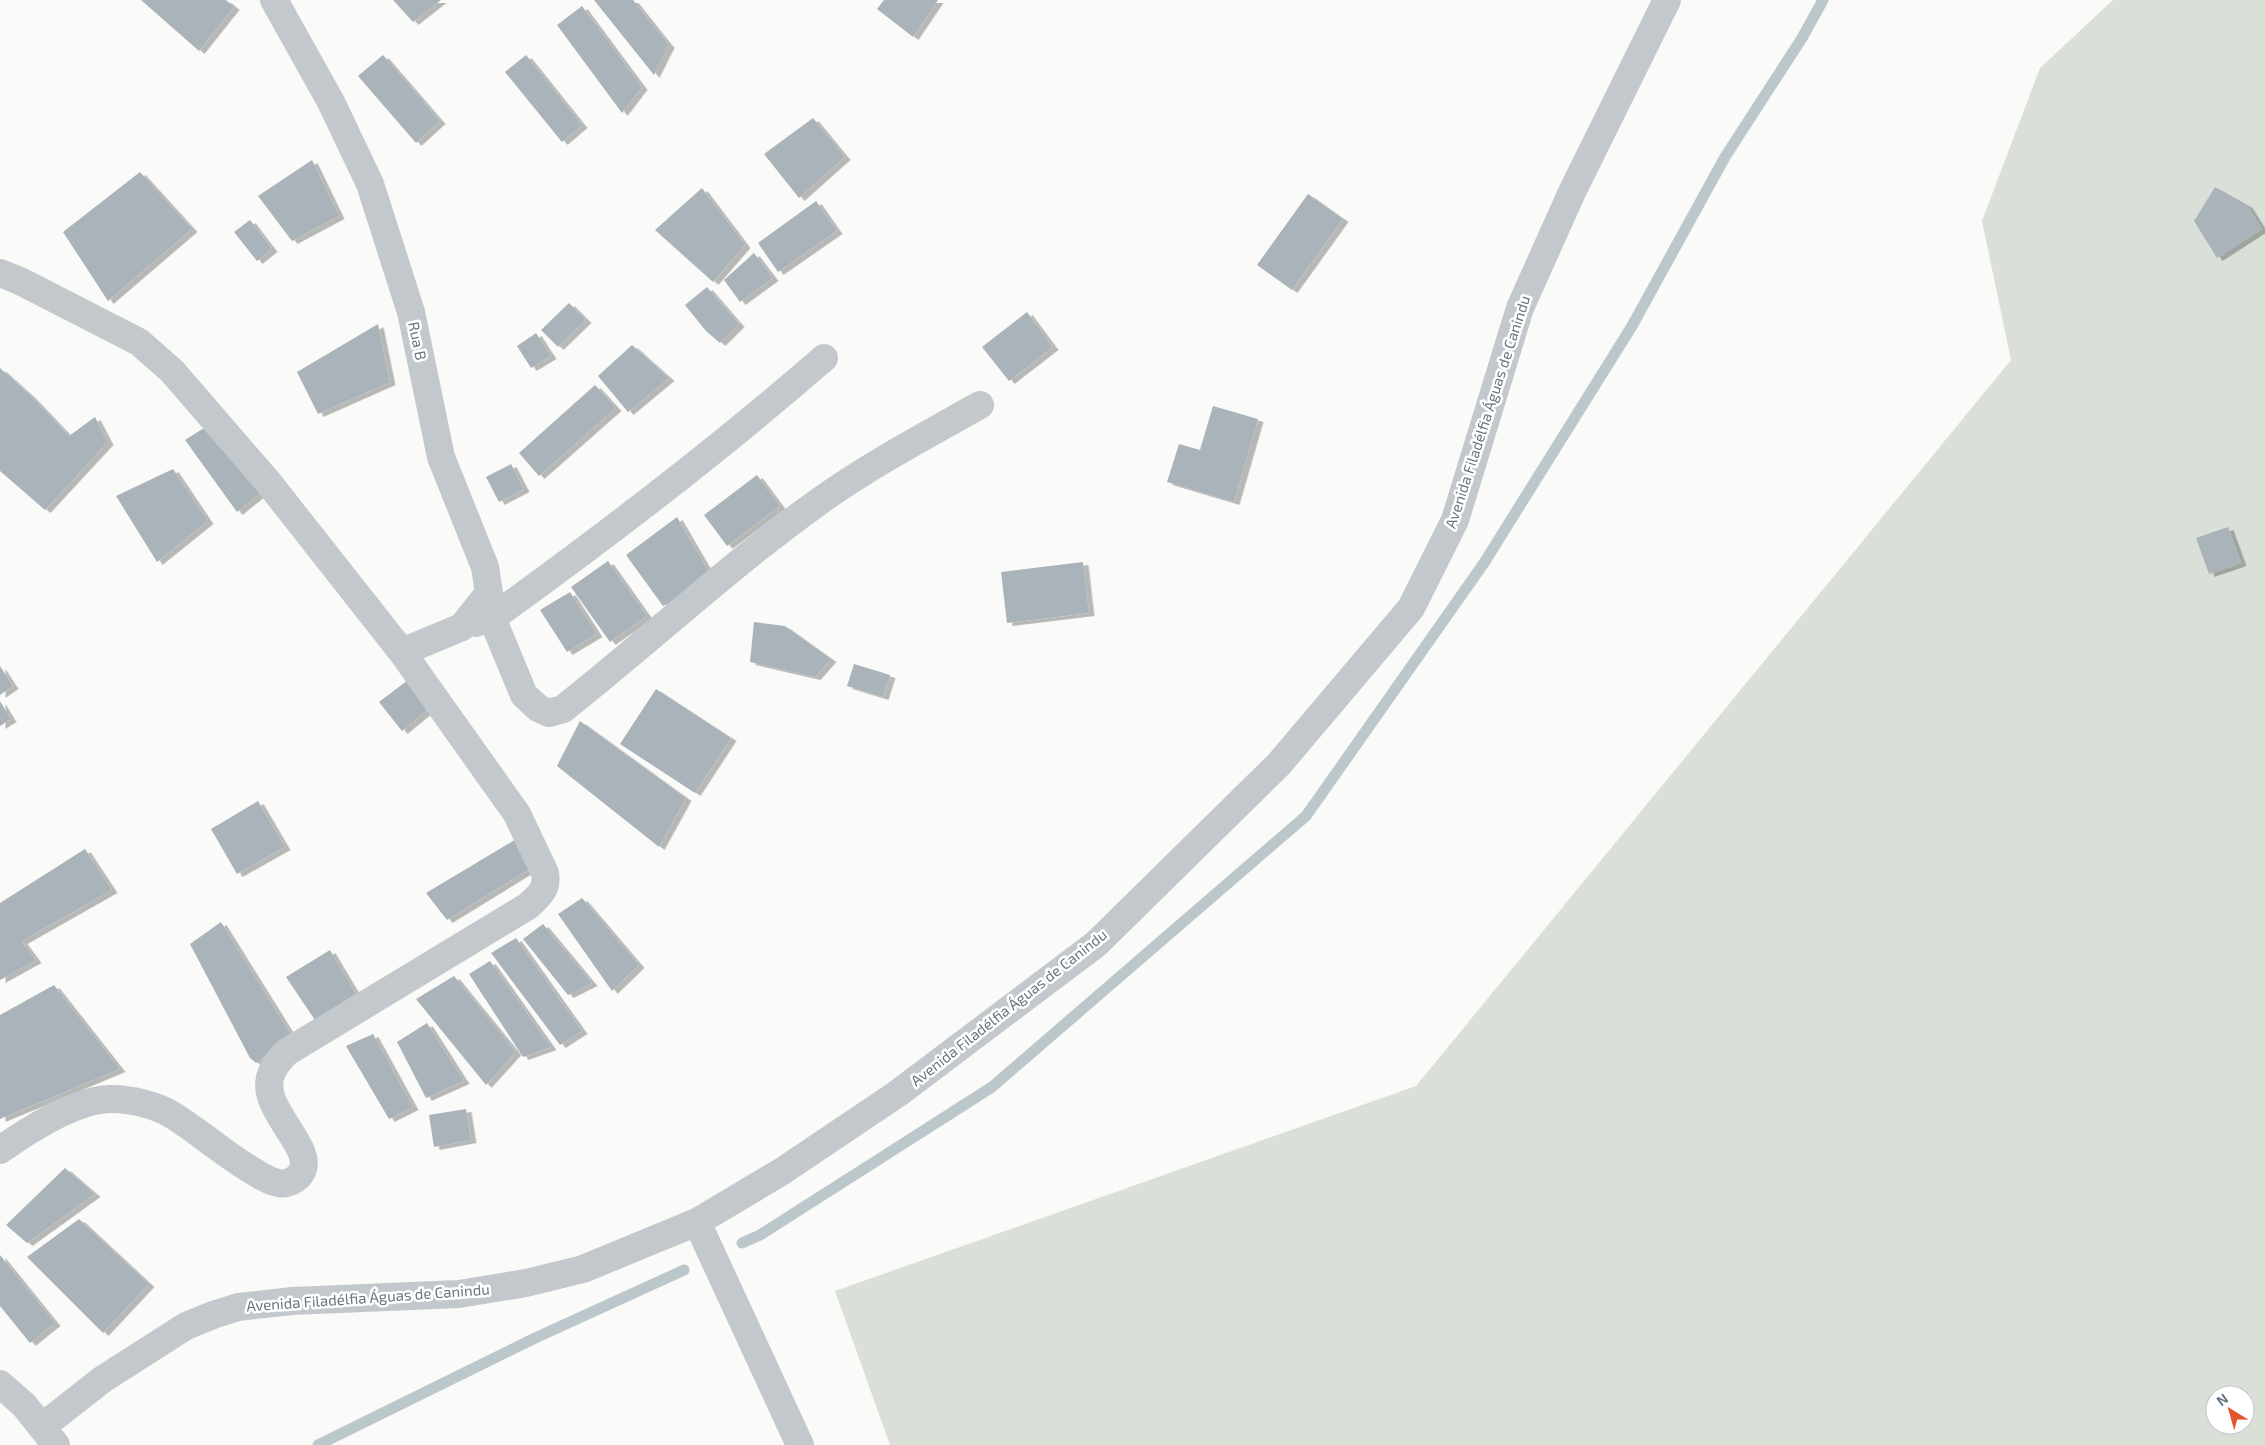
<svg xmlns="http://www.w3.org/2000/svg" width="2265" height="1445" font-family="'Exo 2',sans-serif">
	<defs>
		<filter id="shadow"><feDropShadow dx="5.5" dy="3" stdDeviation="0" flood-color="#0004"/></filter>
	</defs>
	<rect width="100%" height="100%" fill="#fafaf8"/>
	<!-- green -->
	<path fill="#dadfd7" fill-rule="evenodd" d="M 2113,0 L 2265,0 L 2265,1445 L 890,1445 L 835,1291 L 1416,1086 L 2011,360 L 1982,221 L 2040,68 ZM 2215,1395 L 2245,1395 L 2245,1425 L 2215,1425 Z"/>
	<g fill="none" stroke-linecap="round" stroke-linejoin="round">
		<!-- stream -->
		<path stroke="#bbc7cb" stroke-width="11" d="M 742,1243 L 760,1235 L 992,1087 L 1306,816 L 1484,563 L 1632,326 L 1725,157 L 1802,38 L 1823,0
			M 318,1445 L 533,1339 L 684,1270"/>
	</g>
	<!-- building -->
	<path fill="#aab3b9" filter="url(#shadow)" d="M 141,0 L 226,0 L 234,7 L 199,51 Z
		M 393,0 L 441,0 L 413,22 Z
		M 594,0 L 633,0 L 669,45 L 654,75 Z
		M 884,0 L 938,0 L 913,37 L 877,9 Z
		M 582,6 L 642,87 L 622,113 L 557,25 Z
		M 383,55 L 440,121 L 416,143 L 358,76 Z
		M 526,55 L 582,125 L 562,142 L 505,72 Z
		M 813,118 L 845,157 L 799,198 L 764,154 Z
		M 312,160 L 339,216 L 292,241 L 258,196 Z
		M 140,172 L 192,229 L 108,301 L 63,232 Z
		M 2215,187 L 2247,205 L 2262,229 L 2217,258 L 2194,221 Z
		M 702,188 L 745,245 L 713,282 L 655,230 Z
		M 1308,194 L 1343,219 L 1292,290 L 1257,265 Z
		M 816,201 L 837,231 L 778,272 L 758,243 Z
		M 250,220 L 272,249 L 257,261 L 234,232 Z
		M 754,253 L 773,278 L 740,302 L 724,280 Z
		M 707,287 L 739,324 L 720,343 L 706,331 L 685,305 Z
		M 569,303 L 586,320 L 558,347 L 541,330 Z
		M 1027,312 L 1053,347 L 1009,381 L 982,347 Z
		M 378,324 L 390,382 L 318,414 L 297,372 Z
		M 536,333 L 551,356 L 531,368 L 517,346 Z
		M 632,345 L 669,378 L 628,412 L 598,376 Z
		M 0,368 L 31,396 L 69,436 L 95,417 L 108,442 L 45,510 L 0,471 Z
		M 595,385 L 616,408 L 539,476 L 519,453 Z
		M 1213,406 L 1258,419 L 1234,502 L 1167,482 L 1179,444 L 1200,450 Z
		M 212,423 L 263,491 L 237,512 L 185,440 Z
		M 511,464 L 524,489 L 499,502 L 486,477 Z
		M 173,469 L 208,521 L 157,562 L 116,496 Z
		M 757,475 L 780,506 L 727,546 L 704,515 Z
		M 677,517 L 713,579 L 663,606 L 626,555 Z
		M 2228,527 L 2241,563 L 2209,574 L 2196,538 Z
		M 608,561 L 647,616 L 610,642 L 571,587 Z
		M 1083,562 L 1089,613 L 1007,623 L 1001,572 Z
		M 570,592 L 597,634 L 567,652 L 540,610 Z
		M 754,622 L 785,626 L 831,659 L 815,677 L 750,662 Z
		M 854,664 L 890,675 L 883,697 L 847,686 Z
		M 0,666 L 13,686 L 0,695 Z
		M 412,677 L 435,704 L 402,731 L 379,702 Z
		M 656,689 L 731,738 L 695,793 L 620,744 Z
		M 0,701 L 11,719 L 0,726 Z
		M 580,721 L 686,798 L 659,847 L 557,766 Z
		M 258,801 L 285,847 L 237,874 L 211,829 Z
		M 518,838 L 533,867 L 447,920 L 426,893 Z
		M 85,849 L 112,890 L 22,941 L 36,960 L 0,980 L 0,903 Z
		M 582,898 L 639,965 L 612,991 L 558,914 Z
		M 221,922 L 292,1036 L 256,1063 L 250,1058 L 190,944 Z
		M 543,924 L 592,983 L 568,995 L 523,939 Z
		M 516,938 L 582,1031 L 560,1045 L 491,953 Z
		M 330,950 L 356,994 L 315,1020 L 286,977 Z
		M 490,961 L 551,1047 L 523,1057 L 469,974 Z
		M 454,976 L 516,1052 L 486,1085 L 416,999 Z
		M 54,985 L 120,1069 L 0,1119 L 0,1015 Z
		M 427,1023 L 464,1081 L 426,1098 L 397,1042 Z
		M 373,1034 L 413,1107 L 389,1119 L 346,1046 Z
		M 466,1109 L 471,1140 L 434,1147 L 429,1115 Z
		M 65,1168 L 95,1194 L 27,1243 L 6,1225 Z
		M 79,1219 L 149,1284 L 103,1333 L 27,1257 Z
		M 0,1255 L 55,1323 L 30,1343 L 0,1306 Z"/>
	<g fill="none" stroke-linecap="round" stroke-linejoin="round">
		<!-- minor -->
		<path stroke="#c3c8cc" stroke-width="28" d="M 274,0 L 331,102 L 370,184 L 411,312 L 441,457 L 485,567 L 489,593 L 462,627 L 402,652
			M 0,273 L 20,281 L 139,342 L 172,371 L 268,482 L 402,652 L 517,814 L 545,873 C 548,889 539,896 528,906 L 287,1052 C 282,1057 276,1063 273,1070 C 253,1106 318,1147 301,1173 C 297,1180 286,1185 278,1183 C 267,1181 258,1174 248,1168 C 222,1152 199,1132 174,1116 C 157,1105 128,1098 109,1099 C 75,1100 27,1131 0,1150
			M 492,618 L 524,695 L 538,708 L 549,713 L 563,709 C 649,641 729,566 817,503 C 868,466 925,436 980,405
			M 475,623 L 492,618 C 606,536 717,451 824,358
			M 697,1222 L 800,1445
			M 0,1384 L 24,1405 L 56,1445
			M 43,1426 L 103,1379 L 186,1326 L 213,1315 L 238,1307 L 292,1301 L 459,1294 L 526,1283 L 583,1269 L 697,1222 L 781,1172 L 897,1094 L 1096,944 L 1279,764 L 1411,608 L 1455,520 L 1520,308 L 1572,192 L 1667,0"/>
	</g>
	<g text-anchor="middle" stroke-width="5" stroke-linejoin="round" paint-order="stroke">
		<!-- street labels -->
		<g font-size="15" fill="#657683" stroke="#fff">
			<text transform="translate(417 341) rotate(78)" y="5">Rua B</text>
			<text transform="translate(1488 412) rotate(-72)" y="5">Avenida Filadélfia Águas de Canindu</text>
			<text transform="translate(1009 1008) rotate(-38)" y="5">Avenida Filadélfia Águas de Canindu</text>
			<text transform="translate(368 1298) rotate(-4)" y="5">Avenida Filadélfia Águas de Canindu</text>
		</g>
	</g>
	<!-- north arrow -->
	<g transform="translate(2230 1410) rotate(323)"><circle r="24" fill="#ffffff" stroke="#c1c8cd"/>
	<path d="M0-4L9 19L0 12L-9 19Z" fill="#e4572e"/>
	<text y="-8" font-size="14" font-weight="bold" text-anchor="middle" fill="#657683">N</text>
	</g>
</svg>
